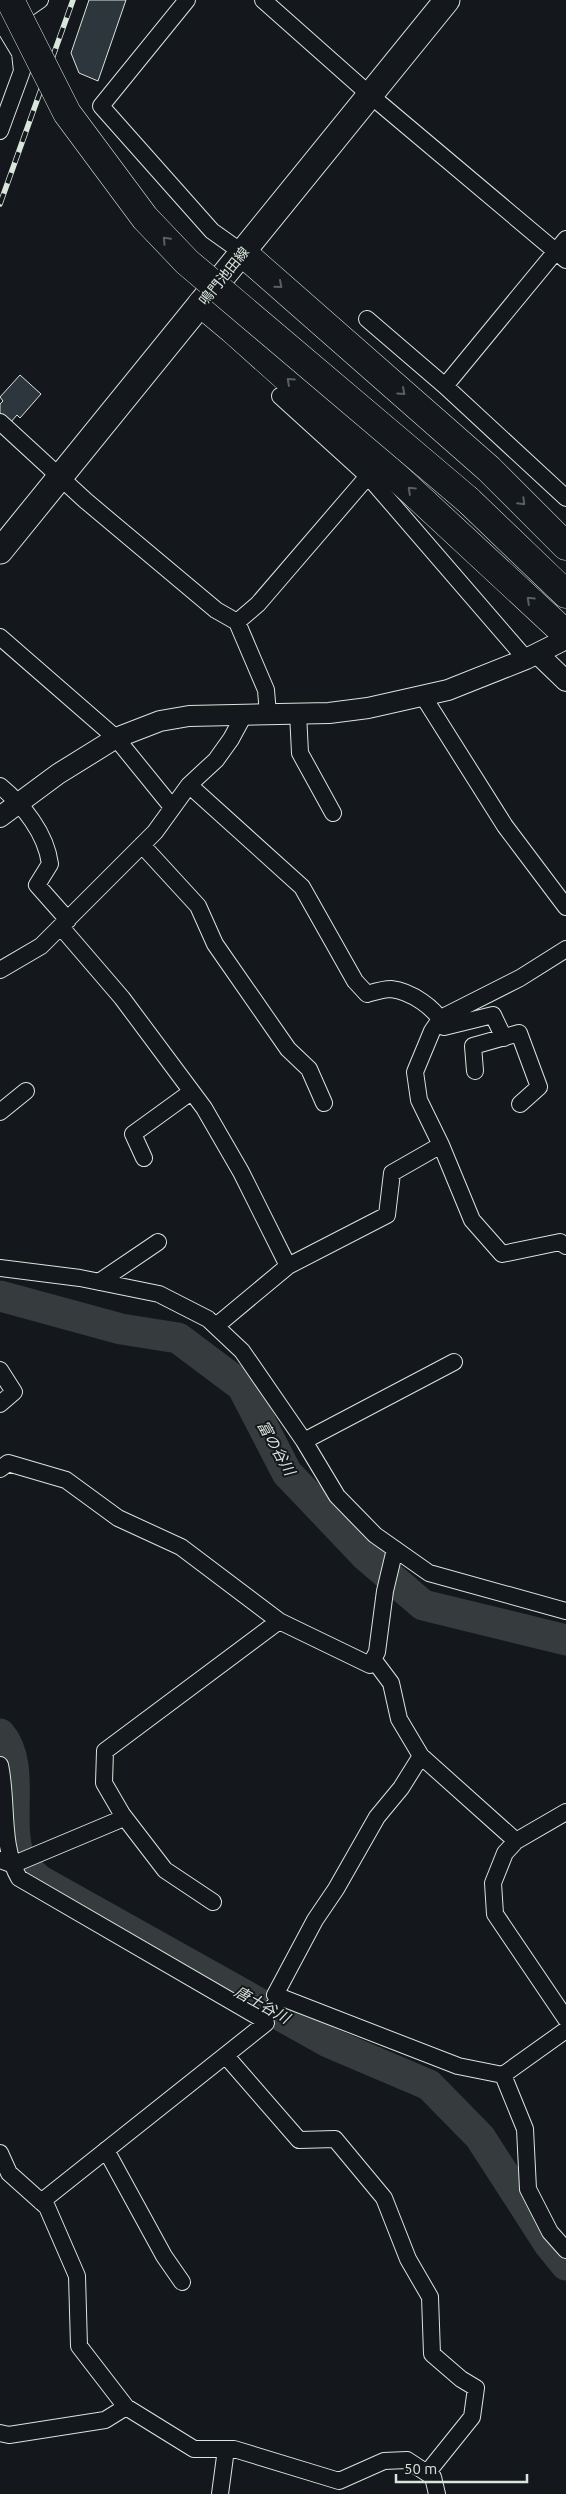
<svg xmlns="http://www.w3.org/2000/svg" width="566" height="2494" font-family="Ubuntu,'Noto Sans JP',sans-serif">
	<rect width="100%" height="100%" fill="#14181c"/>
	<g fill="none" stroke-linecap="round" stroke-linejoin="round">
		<!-- river -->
		<path stroke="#363b3e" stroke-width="31" d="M 0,1296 L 121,1329 L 178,1338 L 242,1386 L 287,1473 L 366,1556 L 423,1605 L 566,1640
			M 0,1734 C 26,1763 6,1821 19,1856 C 23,1867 31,1873 39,1880 L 328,2042 L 429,2085 L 480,2137 L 549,2244 L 566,2265"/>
	</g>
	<!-- building -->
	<path fill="#2c363c" stroke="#d8e6dc" d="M 89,0 L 126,0 L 98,81 L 79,73 L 71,53 Z
		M 20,375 L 41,394 L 20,418 L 17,415 L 10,423 L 0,414 L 0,404 L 3,401 L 0,397 Z"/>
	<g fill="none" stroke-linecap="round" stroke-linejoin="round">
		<defs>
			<path id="minor" d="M 187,0 L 101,106 L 212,231 L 243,253
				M 263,0 L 370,95 L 566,260
				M 8,15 L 30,7 L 40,0
				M 0,20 L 20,53 L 22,71 L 0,131
				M 367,319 L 445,386 L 566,498
				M 445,386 L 566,239
				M 280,396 L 368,476 L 526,659
				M 0,422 L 86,501 L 216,610 L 237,622 L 266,690 L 268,714
				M 237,622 L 258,604 L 368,476
				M 0,637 L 116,738 L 172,807
				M 423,696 L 505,826 L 566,907
				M 298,713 L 300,753 L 333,813
				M 189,785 L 302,887 L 355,981 L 367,994 C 374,992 383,989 391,989 C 410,991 437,1008 444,1027 L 493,1015 L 504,1038
				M 0,786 C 23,805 46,833 50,864 L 37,885 L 68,920
				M 142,845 L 198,906 L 215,944 L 288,1049 L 309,1069 L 324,1103
				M 61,927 L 122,998 L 204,1108 L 241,1172 L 288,1266
				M 566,949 L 520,978 L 441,1018 L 432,1031 L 415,1072 L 419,1100 L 441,1145 L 472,1220 L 502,1254 L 560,1242 L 566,1246
				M 0,970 L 41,946 L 155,832 L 189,785 L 216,760 L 231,739 L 244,715
				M 475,1071 L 473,1046 L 519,1033 L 539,1087 L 520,1104
				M 0,1112 L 26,1091
				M 144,1158 L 133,1134 L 191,1092
				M 0,1268 L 80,1278 L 159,1294 L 208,1319 L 242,1351 L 304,1441 L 337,1496 L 375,1535 L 429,1573 L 566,1611
				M 99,1282 L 158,1242
				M 216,1326 L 288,1266 L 387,1215 L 392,1173 L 441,1145
				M 0,1370 L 14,1392 L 0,1404
				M 304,1441 L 454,1362
				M 0,1469 L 8,1463 L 66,1480 L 118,1518 L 181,1547 L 279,1621 L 370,1665 L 377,1652 L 385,1591 L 395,1549
				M 373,1659 L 391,1683 L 399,1719 L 421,1756 L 401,1788 L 377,1817 L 336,1889 L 315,1920 L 275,1995 L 458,2066 L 503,2075 L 525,2129 L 528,2189 L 550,2232 L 566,2250
				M 421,1756 L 516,1841 L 505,1853 L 493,1883 L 495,1914 L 566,2019
				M 0,1765 C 8,1802 0,1845 19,1878 L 262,2019
				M 122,1814 L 165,1870 L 213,1902
				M 516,1841 L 566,1812
				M 0,1860 L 11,1864 L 19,1862 L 119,1820 L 122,1814 L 104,1783 L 105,1751 L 279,1621
				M 226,2056 L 299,2140 L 335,2139 L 384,2198 L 408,2259 L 430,2297 L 432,2354 L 461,2379 L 476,2388 L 472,2417 L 427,2473
				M 503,2075 L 566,2030
				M 106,2150 L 164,2256 L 182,2282
				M 0,2153 L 9,2173 L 47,2207 L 77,2276 L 79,2346 L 126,2407 L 194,2449 L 234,2449 L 339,2481 L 384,2461 L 407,2460 L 433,2477 L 437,2494
				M 41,2202 L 266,2023 L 262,2019 L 281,1998
				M 0,2433 L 9,2435 L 105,2420 L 126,2407
				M 220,2494 L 226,2449"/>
			<path id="tertiary" d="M 538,654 L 566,681
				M 0,817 L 58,774 L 116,738 L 160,721 L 189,716 L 329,713 L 368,708 L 448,690 L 526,659 L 560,642"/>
			<path id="primary" d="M 0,551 L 447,0"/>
			<path id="motorway" d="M 243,253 L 489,469 L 566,546
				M 202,304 L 232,329 L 373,455 L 566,634
				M 468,500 L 566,594"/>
		</defs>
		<!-- minor casing -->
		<use href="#minor" stroke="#d8e6dc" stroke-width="18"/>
		<!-- tertiary casing -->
		<use href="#tertiary" stroke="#d8e6dc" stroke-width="22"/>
		<!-- primary casing -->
		<use href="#primary" stroke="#d8e6dc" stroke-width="27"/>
		<!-- motorway casing -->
		<use href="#motorway" stroke="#d8e6dc" stroke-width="29"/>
		<!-- minor -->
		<use href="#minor" stroke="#14181c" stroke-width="16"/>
		<!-- tertiary -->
		<use href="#tertiary" stroke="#14181c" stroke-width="20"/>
		<!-- primary -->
		<use href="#primary" stroke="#14181c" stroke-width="25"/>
		<!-- motorway -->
		<use href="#motorway" stroke="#14181c" stroke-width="28"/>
		<defs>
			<path id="rail" d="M 0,204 L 73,0"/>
		</defs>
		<!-- rail casing -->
		<use href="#rail" stroke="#d8e6dc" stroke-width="5.5"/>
		<!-- rail -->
		<use href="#rail" stroke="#14181c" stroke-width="4" stroke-dasharray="11" stroke-linecap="butt"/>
		<defs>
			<path id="motorway-bridge" d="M 10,0 L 67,113 L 145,218 L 187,262 L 468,500"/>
		</defs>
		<!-- motorway-bridge casing -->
		<use href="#motorway-bridge" stroke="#d8e6dc" stroke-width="29" stroke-linecap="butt"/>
		<!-- motorway-bridge -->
		<use href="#motorway-bridge" stroke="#14181c" stroke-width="28"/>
	</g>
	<!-- one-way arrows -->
	<defs><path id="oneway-chevron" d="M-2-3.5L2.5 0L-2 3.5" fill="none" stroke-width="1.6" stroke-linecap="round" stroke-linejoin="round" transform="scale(1.25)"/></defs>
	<g stroke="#59605f">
		<use href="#oneway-chevron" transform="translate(166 240) rotate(-133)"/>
		<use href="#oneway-chevron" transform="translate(279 285) rotate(41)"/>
		<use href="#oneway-chevron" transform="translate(290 381) rotate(-138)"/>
		<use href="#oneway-chevron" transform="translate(402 392) rotate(42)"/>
		<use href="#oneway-chevron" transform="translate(411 490) rotate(-137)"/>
		<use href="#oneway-chevron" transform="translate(522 502) rotate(45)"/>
		<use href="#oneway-chevron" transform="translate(530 600) rotate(-137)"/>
	</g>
	<g text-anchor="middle" stroke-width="4" stroke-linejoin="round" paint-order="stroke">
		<!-- street labels -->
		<g font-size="14" fill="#d8e6dc" stroke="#14181c">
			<text transform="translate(224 276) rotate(-51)" y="5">鳴門池田線</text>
		</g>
		<!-- water labels -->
		<g font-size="15" font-style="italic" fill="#d8e6dc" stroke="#14181c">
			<text transform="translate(276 1448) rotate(61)" y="5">富の谷川</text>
			<text transform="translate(262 2005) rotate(29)" y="5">唐土谷川</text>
		</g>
	</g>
	<!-- scale -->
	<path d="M396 2474v8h131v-8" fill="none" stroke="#d8e6dc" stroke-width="2.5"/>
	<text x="404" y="2474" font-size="15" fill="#d8e6dc" stroke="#14181c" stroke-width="4" paint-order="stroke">50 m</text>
</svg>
